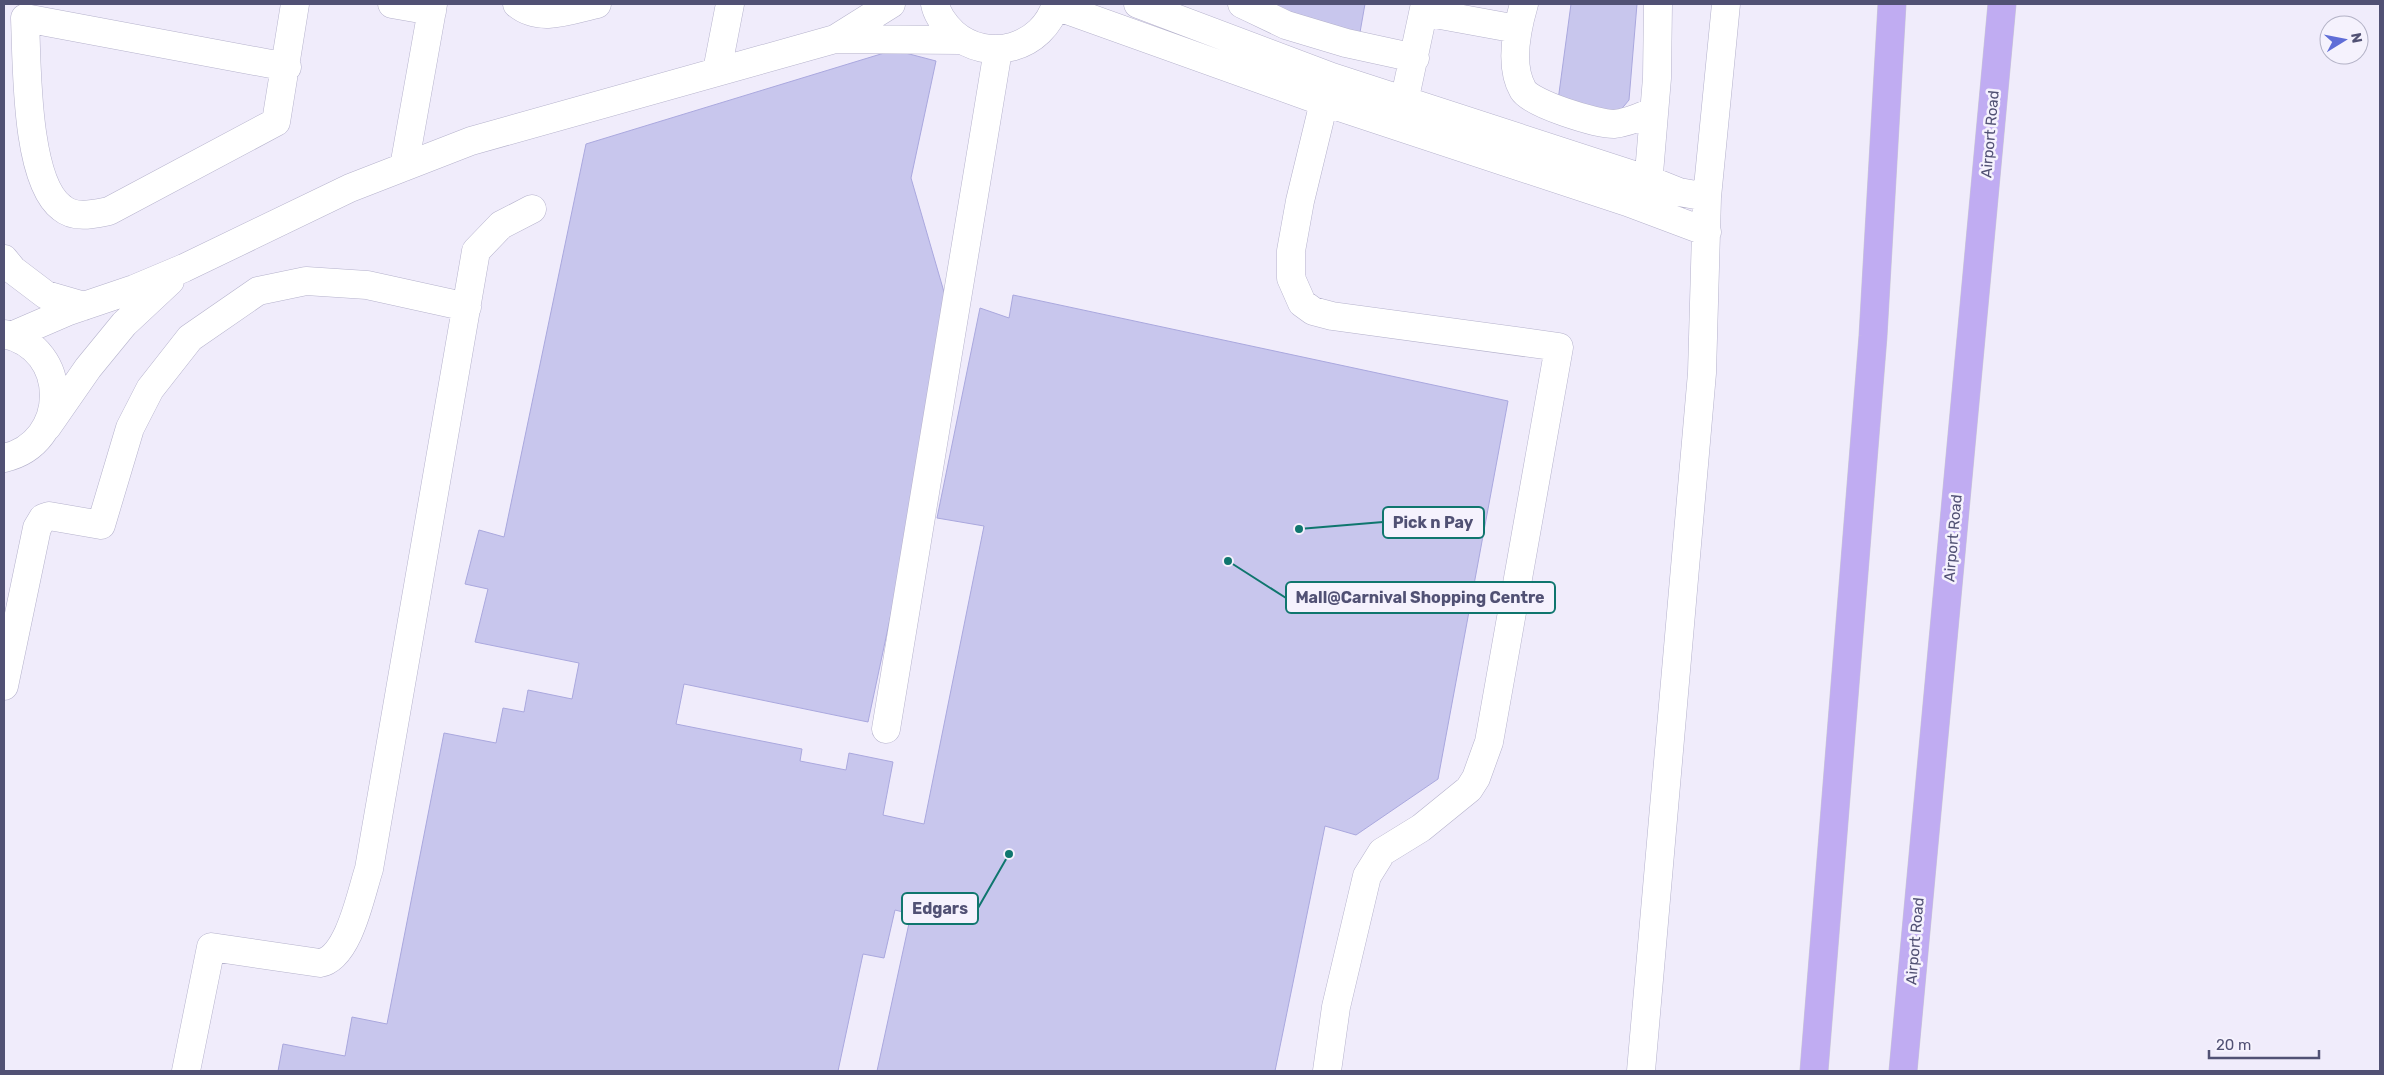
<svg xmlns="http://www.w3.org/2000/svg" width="2384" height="1075" font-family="Rubik,sans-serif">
	<rect width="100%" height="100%" fill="#f0ecfb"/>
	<!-- building -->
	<path fill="#c8c6ed" stroke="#aaa8de" d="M 1260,4 L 1365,4 L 1359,38 Z
		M 1571,4 L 1637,4 L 1629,100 L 1619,112 L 1557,108 Z
		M 894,50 L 936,61 L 911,178 L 953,323 L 868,722 L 684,684 L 676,724 L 802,749 L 800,761 L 846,770 L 849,753 L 893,762 L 883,815 L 924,824 L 984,526 L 937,518 L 980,308 L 1009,318 L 1013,295 L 1508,401 L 1438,779 L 1356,835 L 1325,826 L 1275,1071 L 877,1071 L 911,914 L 895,910 L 884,958 L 863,954 L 838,1071 L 278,1071 L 283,1044 L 345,1056 L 352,1017 L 387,1024 L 444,733 L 496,743 L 503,708 L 524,712 L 528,690 L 572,699 L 579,663 L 475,642 L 488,589 L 465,584 L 479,530 L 504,537 L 586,144 Z"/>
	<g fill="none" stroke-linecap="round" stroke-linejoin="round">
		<defs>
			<path id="minor" d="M 392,4 L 432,11
				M 517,4 C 540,23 570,10 597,4
				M 935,4 C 937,15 945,25 953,33 C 988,64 1043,48 1056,4
				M 1138,4 L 1332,77 L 1649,180 L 1679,192 L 1707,197
				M 1242,4 L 1286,25 L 1346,43 L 1415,58
				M 1524,4 C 1517,28 1509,66 1523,90 C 1531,104 1597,124 1614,124 C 1628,123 1642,116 1654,111
				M 1056,6 L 1324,102 L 1627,202 L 1707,232
				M 1424,12 L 1517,29
				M 835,39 L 891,4
				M 287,67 L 25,18 C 27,62 25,181 62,208 C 75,219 94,214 109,211 L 276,122 L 295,4
				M 717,71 L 730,4
				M 1324,102 L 1300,201 L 1291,251 L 1291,278 L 1302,303 L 1313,311 L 1332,316 L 1559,347 L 1489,742 L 1476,778 L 1469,789 L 1421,828 L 1382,852 L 1367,876 L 1336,1007 L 1327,1071
				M 1401,116 L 1425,4
				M 404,167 L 433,4
				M 1647,197 L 1657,78 L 1658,4
				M 4,259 L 13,270 L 46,295 L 84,306
				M 4,334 C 71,348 70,443 4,458
				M 11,336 L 69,311 L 134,289 L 184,268 L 350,188 L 471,141 L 835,39 L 961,40
				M 47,427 L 88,368 L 124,324 L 170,281
				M 4,686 L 37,528 L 43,518 L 49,516 L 101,525 L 130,428 L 150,389 L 190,338 L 258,291 L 306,281 L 367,285 L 467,307
				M 886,729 L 998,50
				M 186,1071 L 211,947 L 320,963 C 349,958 361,893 369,869 L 476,251 L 501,225 L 532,209
				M 1641,1071 L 1702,373 L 1707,197 L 1726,4"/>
			<path id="major" d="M 1814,1071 L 1873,336 L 1892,4
				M 1903,1071 L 2002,4"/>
		</defs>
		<!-- minor casing -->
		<use href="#minor" stroke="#b5b2cc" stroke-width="29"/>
		<!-- major casing -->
		<use href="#major" stroke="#cbcbd5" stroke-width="29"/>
		<!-- minor -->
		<use href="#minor" stroke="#fff" stroke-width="28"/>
		<!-- major -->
		<use href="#major" stroke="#c0acf2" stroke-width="28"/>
	</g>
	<g text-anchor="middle" stroke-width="5" stroke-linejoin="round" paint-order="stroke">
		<!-- street labels -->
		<g font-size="15" fill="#515174" stroke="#f5f2fd">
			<text transform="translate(1990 134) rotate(-85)" y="5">Airport Road</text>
			<text transform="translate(1953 538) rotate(-85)" y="5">Airport Road</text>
			<text transform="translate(1915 941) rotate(-85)" y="5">Airport Road</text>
		</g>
	</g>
	<!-- callouts -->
	<path fill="none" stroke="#0f766e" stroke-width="2" d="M1299 529L1383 522M1228 561L1286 598M1009 854L978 908"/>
	<g fill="#0f766e" stroke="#f5f2fd" stroke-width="2">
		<circle cx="1299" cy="529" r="5"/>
		<circle cx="1228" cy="561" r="5"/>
		<circle cx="1009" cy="854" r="5"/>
	</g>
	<g fill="#f5f2fd" stroke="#0f766e" stroke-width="2">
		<rect x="1383" y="507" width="101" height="31" rx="5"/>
		<rect x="1286" y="582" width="269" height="31" rx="5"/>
		<rect x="902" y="893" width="76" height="31" rx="5"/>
	</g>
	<g font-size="16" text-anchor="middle" font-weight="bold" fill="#515174">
		<text x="1433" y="528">Pick n Pay</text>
		<text x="1420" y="603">Mall@Carnival Shopping Centre</text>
		<text x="940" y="914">Edgars</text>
	</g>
	<!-- border -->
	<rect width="2384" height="1075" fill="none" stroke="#515174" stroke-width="10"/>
	<!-- north arrow -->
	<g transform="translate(2344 40) rotate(80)"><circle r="24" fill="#f5f2fd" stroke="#b3b2c6"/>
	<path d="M0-4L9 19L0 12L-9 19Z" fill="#5f6dd7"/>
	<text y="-8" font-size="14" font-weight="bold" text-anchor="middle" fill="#515174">N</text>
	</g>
	<!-- scale -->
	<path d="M2209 1050v8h110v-8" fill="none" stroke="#515174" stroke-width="2.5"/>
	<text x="2216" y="1050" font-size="15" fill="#515174" stroke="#f5f2fd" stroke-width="4" paint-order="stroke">20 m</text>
</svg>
